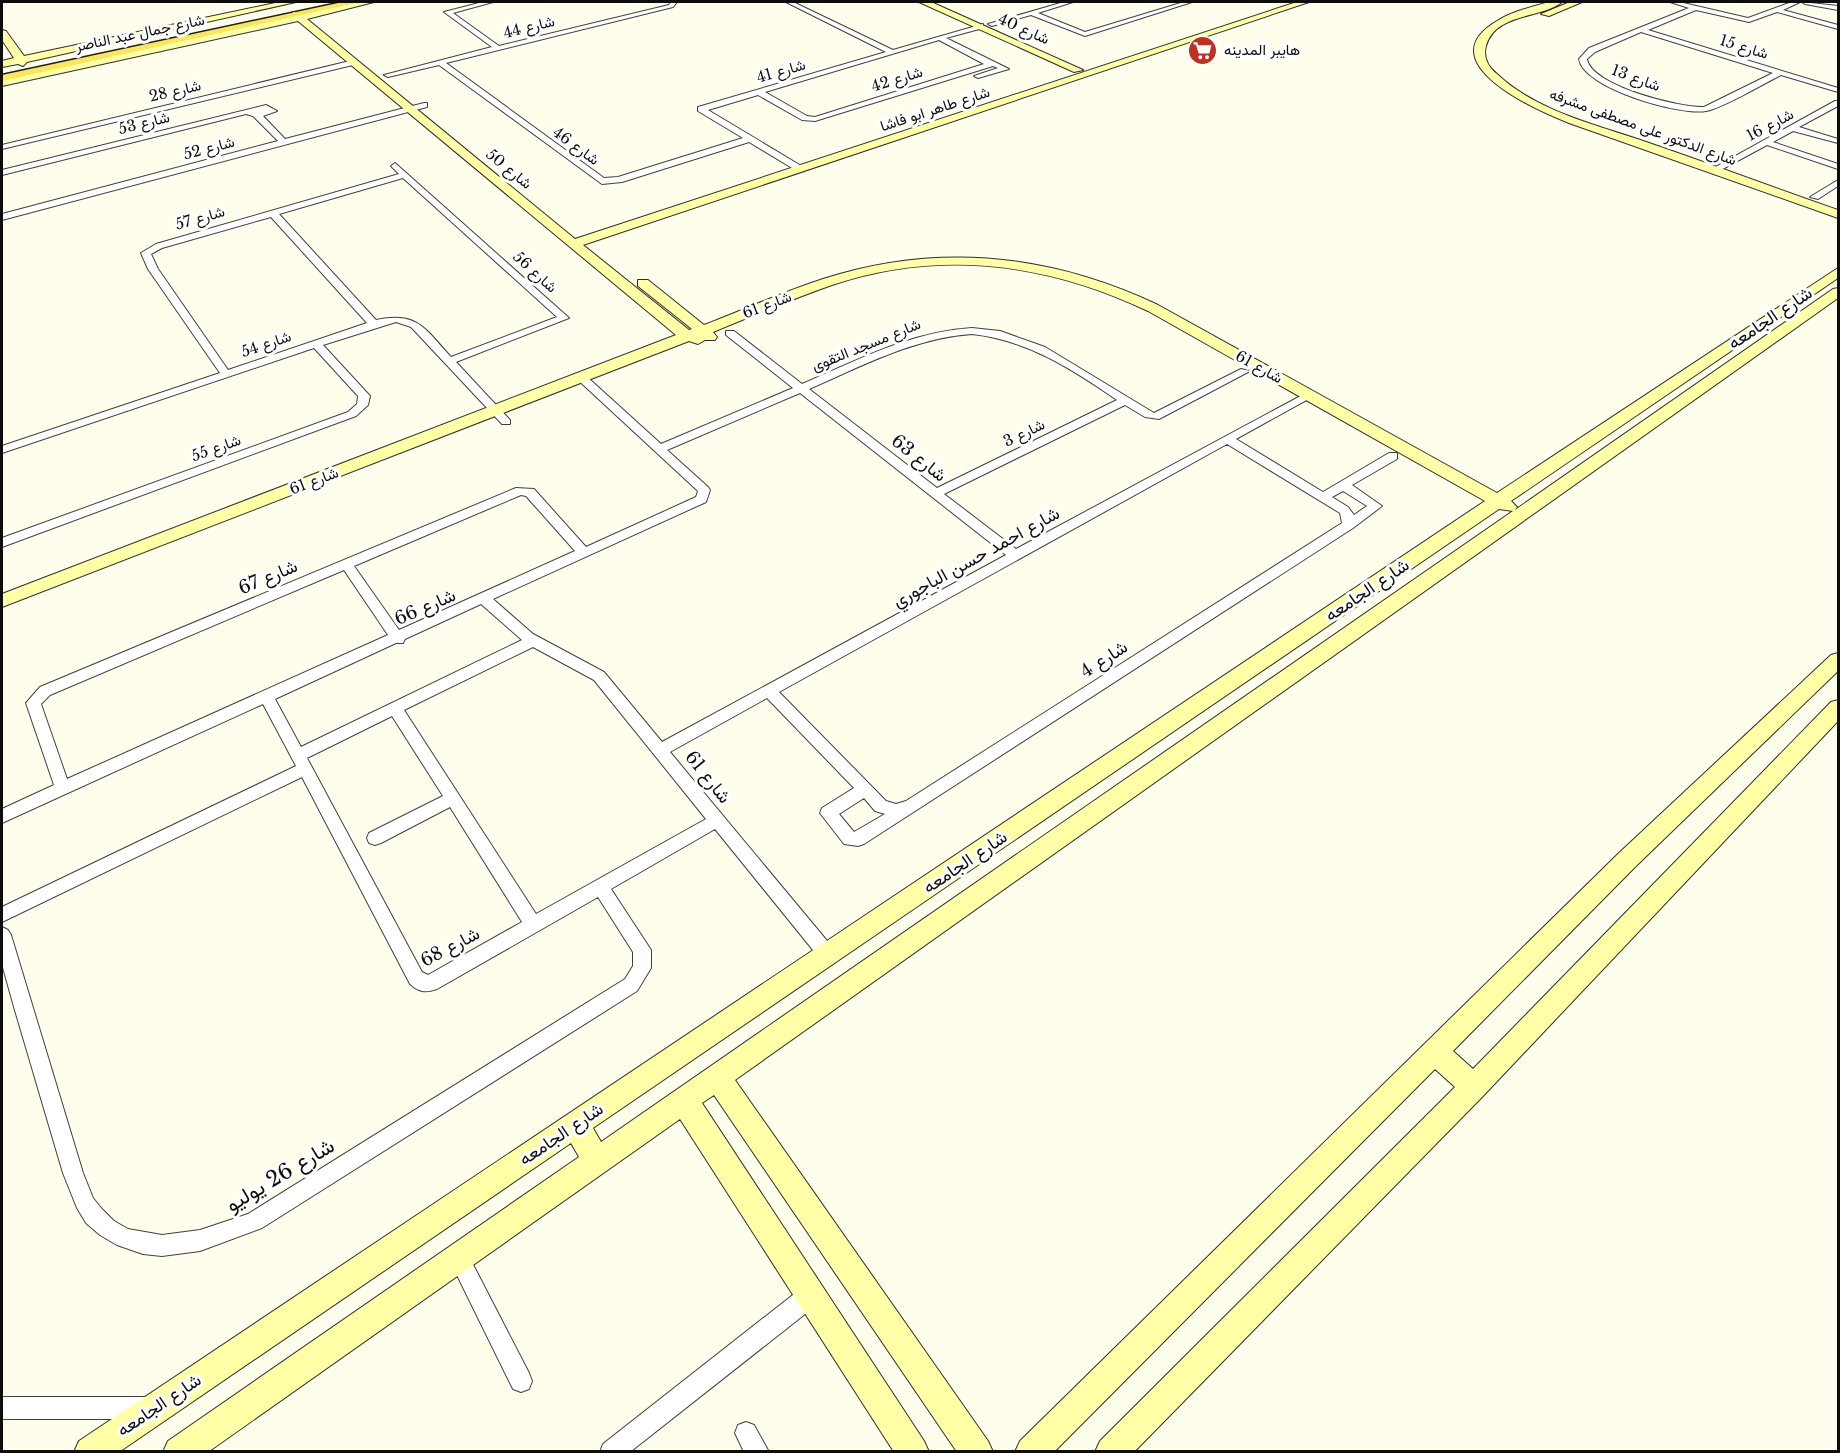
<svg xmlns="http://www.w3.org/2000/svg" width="1840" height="1453" font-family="'Libre Baskerville',Vazirmatn,serif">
	<rect width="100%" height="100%" fill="#fffeec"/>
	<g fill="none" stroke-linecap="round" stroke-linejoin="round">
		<defs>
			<path id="street" d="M 483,2 L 493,2 L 453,13 L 499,46 L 669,5 L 671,2 L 677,2 L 673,7 L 446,63 L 604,178 L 618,177 L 743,138 L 698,111 L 698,107 L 886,52 L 786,2 L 793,2 L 893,50 L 983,24 L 983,28 L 946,38 L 1009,69 L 978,78 L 974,76 L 998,68 L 993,66 L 815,121 L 802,120 L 758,95 L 708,110 L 803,167 L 803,171 L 797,171 L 749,142 L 622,182 L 602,184 L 439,65 L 388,77 L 384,75 L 492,47 L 444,12 ZM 939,40 L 984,64 L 815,117 L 807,116 L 765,92 Z
				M 1064,2 L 1073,2 L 1038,13 L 1085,32 L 1184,2 L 1192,2 L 1085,36 L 1031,15 L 992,26 L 988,24 Z
				M 1670,2 L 1679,2 L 1748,18 L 1792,2 L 1800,2 L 1783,10 L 1838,25 L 1838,29 L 1777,12 L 1749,22 L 1696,10 L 1648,30 L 1838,88 L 1838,92 L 1781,75 C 1763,84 1723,108 1706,111 C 1680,116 1583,88 1579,59 L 1589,48 L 1689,8 ZM 1641,32 L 1773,73 L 1704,107 C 1680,108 1591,86 1587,59 L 1595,52 Z
				M 1802,2 L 1838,6 L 1838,10 L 1805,4 Z
				M 354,60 L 357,64 L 2,149 L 2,145 Z
				M 1835,101 L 1838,101 L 1838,106 L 1799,127 L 1838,139 L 1838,143 L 1793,131 L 1773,142 L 1838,164 L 1838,169 L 1767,145 L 1717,172 L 1710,170 Z
				M 424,103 L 427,103 L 427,107 L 2,220 L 2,214 L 278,141 L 253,116 L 246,114 L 2,175 L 2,170 L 266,105 L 277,111 L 263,116 L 285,139 Z
				M 395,163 L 569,318 L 456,362 L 510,420 L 510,424 L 502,424 L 411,327 L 396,322 L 323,345 L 370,396 L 368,405 L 356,416 L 2,547 L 2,538 L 348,412 L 357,404 L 358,396 L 314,348 L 2,453 L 2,446 L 220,373 L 148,269 L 141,253 L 156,244 L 399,174 L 391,166 ZM 403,178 L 557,317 L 451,357 C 425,329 418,311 376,320 L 279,214 ZM 271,217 L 367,323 L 228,370 L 158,269 L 151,254 L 162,248 Z
				M 1838,180 L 1838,186 L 1818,199 L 1810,197 Z
				M 972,328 L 1000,331 L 1045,347 L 1154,413 L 1241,369 L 1250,371 L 1159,419 L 1145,417 L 1125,405 L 944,494 L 1016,549 L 1308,392 L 1314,395 L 1312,397 L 1236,439 L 1323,492 L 1389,453 L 1397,453 L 1397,459 L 1352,485 L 1382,506 L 1353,528 L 864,844 L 858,846 L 844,844 L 820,813 L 822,808 L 854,788 L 767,698 L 670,752 L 833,948 L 836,954 L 833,960 L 827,962 L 821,960 L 715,829 L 611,889 L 651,950 L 651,968 L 637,991 L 262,1228 L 200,1251 L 162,1256 L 143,1254 L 117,1245 L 100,1235 L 86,1223 L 77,1208 L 63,1173 L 14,1007 L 2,964 L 2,927 L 8,930 L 11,935 L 83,1173 L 93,1198 L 101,1208 L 114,1221 L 128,1229 L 162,1235 L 200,1230 L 248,1214 L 625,979 L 633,966 L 633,952 L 598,897 L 437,989 C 425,993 419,992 410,984 L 302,777 L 2,922 L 2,907 L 296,766 L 263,704 L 2,823 L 2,809 L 54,785 L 26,703 L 40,687 L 516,488 L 534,489 L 586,547 L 696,497 L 698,491 L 578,380 L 578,376 L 586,376 L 661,444 L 793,388 L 726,335 L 726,331 L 734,331 L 802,384 C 858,360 910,332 972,328 ZM 972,334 C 1027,340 1072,369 1117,400 L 937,488 L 809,389 C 862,366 914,338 972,334 ZM 800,393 L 1006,555 L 662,742 L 604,672 L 533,634 L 493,599 L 706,502 L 710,490 L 708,487 L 667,450 ZM 1227,444 L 1340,513 L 1342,523 L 906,801 L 896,804 L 886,801 L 779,692 ZM 1343,491 L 1367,506 L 1354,515 L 1348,507 L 1332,497 ZM 521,495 L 526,496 L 575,551 L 399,630 L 354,566 ZM 344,570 L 388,635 L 67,779 L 41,704 L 50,695 ZM 481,604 L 522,640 L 301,747 L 275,699 L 396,643 L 403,643 L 405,639 ZM 533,647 L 594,680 L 706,819 L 536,914 L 404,710 ZM 392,716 L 443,796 L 369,833 L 367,838 L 369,843 L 375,845 L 381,843 L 450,807 L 522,922 L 428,975 L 422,972 L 307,758 ZM 864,798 L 875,811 L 885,814 L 854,832 L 839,814 Z
				M 458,1246 L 465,1249 L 529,1373 L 532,1381 L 529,1389 L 521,1392 L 513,1389 L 451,1263 L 448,1256 L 451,1249 Z
				M 811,1284 L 819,1287 L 822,1295 L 819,1303 L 630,1452 L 600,1452 L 603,1444 L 803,1287 Z
				M 2,1397 L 149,1397 L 157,1400 L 160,1408 L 157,1416 L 149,1419 L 2,1419 Z
				M 746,1422 L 754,1425 L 769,1452 L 744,1452 L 735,1433 L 738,1425 Z"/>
			<path id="secondary" d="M 280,2 L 296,2 L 27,62 L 23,66 L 18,64 L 2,67 L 2,61 L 14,58 L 2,40 L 2,30 L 6,31 L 24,56 Z
				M 358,2 L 374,2 L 307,19 L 575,239 L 1297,2 L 1309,2 L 583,245 L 689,330 L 692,329 L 638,286 L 638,280 L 648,280 L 704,325 C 743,310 783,292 823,279 C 938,242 1050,254 1158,305 L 1497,493 L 1838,268 L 1838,278 L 1511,501 L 1517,507 L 1515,510 L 1833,289 L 1838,288 L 1838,298 L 735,1080 L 988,1441 L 993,1452 L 957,1452 L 714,1095 L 702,1103 L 924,1441 L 929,1452 L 894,1452 L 680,1119 L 208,1452 L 163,1452 L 168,1441 L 579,1157 L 571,1143 L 119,1452 L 74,1452 L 79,1441 L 1485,501 L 1148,311 C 1047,263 940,249 832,285 C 792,299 752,316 713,332 L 717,337 L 715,340 L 705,340 L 698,344 L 689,341 L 2,607 L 2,594 L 676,335 L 298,21 L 2,86 L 2,80 L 292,16 L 293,12 L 302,14 ZM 1499,509 L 1513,511 L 601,1142 L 593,1128 Z
				M 919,2 L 931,2 L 1083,70 L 1074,72 Z
				M 1549,2 L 1562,2 C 1540,19 1495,13 1486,46 C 1483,57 1488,67 1497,74 C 1537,112 1598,125 1649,143 C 1713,165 1775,188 1838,210 L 1838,218 L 1569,123 C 1536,110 1427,62 1497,21 C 1513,11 1532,7 1549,2 Z
				M 1570,2 L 1582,2 L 1549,16 L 1541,14 Z
				M 1838,653 L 1838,671 L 1635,867 L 1453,1051 L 1473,1069 L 1831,702 L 1838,700 L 1838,721 L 1483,1096 L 1134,1452 L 1095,1452 L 1100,1441 L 1455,1087 L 1435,1069 L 1054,1452 L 1015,1452 L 1020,1441 L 1619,853 L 1831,655 Z"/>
			<path id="primary" d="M 343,2 L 360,2 L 2,81 L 2,75 Z"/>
		</defs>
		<!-- street casing -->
		<use href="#street" stroke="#404040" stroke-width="2"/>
		<!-- secondary casing -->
		<use href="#secondary" stroke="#2f2f2f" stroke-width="2"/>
		<!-- primary casing -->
		<use href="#primary" stroke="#1e1e1e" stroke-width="3"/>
		<!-- street -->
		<use href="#street" fill="#fff" fill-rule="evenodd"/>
		<!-- secondary -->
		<use href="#secondary" fill="#feffa7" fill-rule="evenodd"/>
		<!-- primary -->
		<use href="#primary" fill="#f9e762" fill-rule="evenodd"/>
	</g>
	<!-- icons -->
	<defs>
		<symbol id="supermarket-disc" viewBox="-11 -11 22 22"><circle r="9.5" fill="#bd3024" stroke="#fff"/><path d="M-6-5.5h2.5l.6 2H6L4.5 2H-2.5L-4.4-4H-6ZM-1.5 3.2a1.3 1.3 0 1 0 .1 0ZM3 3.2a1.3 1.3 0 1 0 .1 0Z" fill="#fff"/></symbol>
	</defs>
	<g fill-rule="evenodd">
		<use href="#supermarket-disc" x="1186" y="34" width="33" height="33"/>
	</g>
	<g text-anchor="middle" stroke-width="6" stroke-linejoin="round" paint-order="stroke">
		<!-- far-street labels -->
		<g font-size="15" fill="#0d0d0d" stroke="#fff">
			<text transform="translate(529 27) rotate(-14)" y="5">شارع 44</text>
			<text transform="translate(1024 29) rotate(24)" y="5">شارع 40</text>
			<text transform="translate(140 33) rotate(-12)" y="5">شارع جمال عبد الناصر</text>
			<text transform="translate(1744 47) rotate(17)" y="5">شارع 15</text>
			<text transform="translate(781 71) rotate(-16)" y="5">شارع 41</text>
			<text transform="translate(1636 78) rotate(20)" y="5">شارع 13</text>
			<text transform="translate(897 79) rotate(-17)" y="5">شارع 42</text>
			<text transform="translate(175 91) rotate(-13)" y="5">شارع 28</text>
			<text transform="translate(935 109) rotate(-18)" y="5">شارع طاهر ابو فاشا</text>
			<text transform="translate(144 123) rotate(-14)" y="5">شارع 53</text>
			<text transform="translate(1770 125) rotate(-28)" y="5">شارع 16</text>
			<text transform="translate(1643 127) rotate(20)" y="5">شارع الدكتور على مصطفى مشرفه</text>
			<text transform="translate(576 146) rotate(36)" y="5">شارع 46</text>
			<text transform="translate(209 148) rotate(-15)" y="5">شارع 52</text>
			<text transform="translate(509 169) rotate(39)" y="5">شارع 50</text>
			<text transform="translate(200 218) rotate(-16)" y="5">شارع 57</text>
			<text transform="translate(535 272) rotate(42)" y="5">شارع 56</text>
			<text transform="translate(767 305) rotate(-21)" y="5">شارع 61</text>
			<text transform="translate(266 344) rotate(-19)" y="5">شارع 54</text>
			<text transform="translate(866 345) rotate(-22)" y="5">شارع مسجد التقوى</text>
			<text transform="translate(1259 367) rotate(29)" y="5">شارع 61</text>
			<text transform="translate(1024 433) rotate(-26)" y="5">شارع 3</text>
			<text transform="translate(216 448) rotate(-20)" y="5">شارع 55</text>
			<text transform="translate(314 481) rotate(-21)" y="5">شارع 61</text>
		</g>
		<!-- far-poi labels -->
		<g font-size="15" fill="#0d0d0d" stroke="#fff" text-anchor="start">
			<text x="1224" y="55">هايبر المدينه</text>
		</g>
		<!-- street labels -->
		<g font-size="18" fill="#0d0d0d" stroke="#fff">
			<text transform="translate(1770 318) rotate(-34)" y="6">شارع الجامعه</text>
			<text transform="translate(919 458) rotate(38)" y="6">شارع 63</text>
			<text transform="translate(976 557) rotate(-29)" y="6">شارع احمد حسن الباجوري</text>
			<text transform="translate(268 577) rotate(-23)" y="6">شارع 67</text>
			<text transform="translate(1367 590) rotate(-34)" y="6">شارع الجامعه</text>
			<text transform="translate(425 607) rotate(-24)" y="6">شارع 66</text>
			<text transform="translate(1104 659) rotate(-33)" y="6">شارع 4</text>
			<text transform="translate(708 777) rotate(51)" y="6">شارع 61</text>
			<text transform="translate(965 862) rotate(-34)" y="6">شارع الجامعه</text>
			<text transform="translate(450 947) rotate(-28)" y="6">شارع 68</text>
			<text transform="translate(561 1134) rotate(-34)" y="6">شارع الجامعه</text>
			<text transform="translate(159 1405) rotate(-34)" y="6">شارع الجامعه</text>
		</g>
		<!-- near-street labels -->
		<g font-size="21" fill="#0d0d0d" stroke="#fff">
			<text transform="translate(280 1175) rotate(-31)" y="7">شارع 26 يوليو</text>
		</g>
	</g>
	<!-- border -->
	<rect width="1840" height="1453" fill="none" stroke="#0d0d0d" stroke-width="6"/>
</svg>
